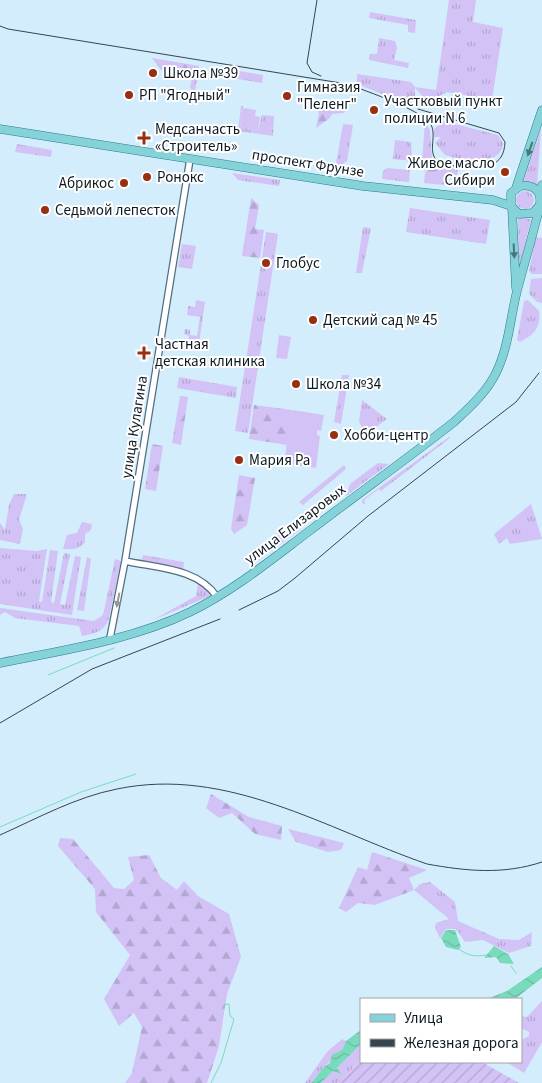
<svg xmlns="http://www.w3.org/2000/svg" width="542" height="1083" font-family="'Source Sans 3',sans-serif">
	<defs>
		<pattern id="grass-tufts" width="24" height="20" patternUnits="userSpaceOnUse" patternTransform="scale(1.25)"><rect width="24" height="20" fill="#d2c2f5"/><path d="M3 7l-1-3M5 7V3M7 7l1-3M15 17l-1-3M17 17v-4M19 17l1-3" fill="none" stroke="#b3a6d2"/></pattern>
		<pattern id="forest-firs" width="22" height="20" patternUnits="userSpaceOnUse" patternTransform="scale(1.25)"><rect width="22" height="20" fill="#d2c2f5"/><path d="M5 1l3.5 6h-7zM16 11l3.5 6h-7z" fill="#b3a6d2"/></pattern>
		<pattern id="garden-furrows" width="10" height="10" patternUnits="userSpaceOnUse" patternTransform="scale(1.25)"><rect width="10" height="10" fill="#d2c2f5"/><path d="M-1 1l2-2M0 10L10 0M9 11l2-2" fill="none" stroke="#b3a6d2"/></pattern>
		<pattern id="water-waves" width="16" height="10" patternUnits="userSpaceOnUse" patternTransform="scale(1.25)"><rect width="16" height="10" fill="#7adbbc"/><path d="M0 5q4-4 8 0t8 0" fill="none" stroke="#68bba1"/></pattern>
	</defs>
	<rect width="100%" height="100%" fill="#d3edfd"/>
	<!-- grass -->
	<path fill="url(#grass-tufts)" d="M 449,0 L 476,0 L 473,22 L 503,28 L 492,100 L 447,92 L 428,102 L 415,88 L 415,97 L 420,106 L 415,107 L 357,84 L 357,74 L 411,82 L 415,87 L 436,90 Z
		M 370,12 L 416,20 L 415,33 L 408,32 L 408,25 L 369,18 Z
		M 379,38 L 395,41 L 397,48 L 394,60 L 409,63 L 408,68 L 369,60 L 370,54 L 377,54 Z
		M 227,69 L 263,75 L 262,83 L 226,77 Z
		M 241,106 L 243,106 L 240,127 L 258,130 L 262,115 L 274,116 L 273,136 L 238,131 Z
		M 443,121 L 498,135 L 503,143 C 502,168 461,160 445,155 L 435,143 L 441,137 L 434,137 L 434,129 Z
		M 343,124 L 353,125 L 347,161 L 335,169 Z
		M 541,129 L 537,186 L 523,182 Z
		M 395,140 L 411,142 L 412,161 L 393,159 Z
		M 17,144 L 52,150 L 51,157 L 15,152 Z
		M 387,168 L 410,170 L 409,182 L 382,179 L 383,171 Z
		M 232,173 L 280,180 L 279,186 L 238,180 Z
		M516 200a9 9 0 1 1 18 0a9 9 0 1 1-18 0Z
		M 410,208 L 490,220 L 486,244 L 406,232 Z
		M 518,217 L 531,219 L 519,269 Z
		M 363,227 L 371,228 L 362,273 L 356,273 Z
		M 266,232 L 278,234 L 248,433 L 235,431 Z
		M 536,237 L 542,238 L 542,274 L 532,274 L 529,271 Z
		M 182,244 L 196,246 L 192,269 L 178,267 Z
		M 542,278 L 542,303 L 537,302 L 529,294 L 531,279 Z
		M 196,300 L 205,302 L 198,350 L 187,348 L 189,336 L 184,334 L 185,329 L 190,330 L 190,335 L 197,336 L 200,317 L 187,315 L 188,306 L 195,307 Z
		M 528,300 L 539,311 C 541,328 534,335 520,342 L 517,340 L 524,301 Z
		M 342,375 L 349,375 L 341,424 L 334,422 Z
		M 179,377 L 237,387 L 236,398 L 177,388 Z
		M 362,400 L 387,419 L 373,429 L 362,427 L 359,422 Z
		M 449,437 L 450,438 L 381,491 L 379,489 L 364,500 L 365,503 L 363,505 L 362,500 Z
		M 378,463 L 389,464 L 346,496 L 350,484 Z
		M 344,465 L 346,469 L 303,505 L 299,502 Z
		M 14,494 L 27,494 L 19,520 L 23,529 L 20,544 L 0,540 L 0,523 L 5,530 L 9,505 Z
		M 531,504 L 542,539 L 510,544 L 507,538 L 499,544 L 494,534 Z
		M 82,522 L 92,524 L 91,530 L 85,534 L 85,542 C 79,549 73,550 63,549 L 67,535 L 77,533 Z
		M 0,548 L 37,551 L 47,549 L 39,601 L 42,602 L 50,550 L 58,551 L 51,602 L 54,603 L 64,553 L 70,554 L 60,604 L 65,605 L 75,556 L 81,557 L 72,615 L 0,604 Z
		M 143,555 L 184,562 L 183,570 L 141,562 Z
		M 87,557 L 91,559 L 84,611 L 77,610 Z
		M 115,559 L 121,561 L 109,618 C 104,632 96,633 82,636 L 79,626 L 15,618 L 5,612 L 0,615 L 0,608 L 94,621 L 103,615 Z
		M 201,582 L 211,592 L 210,596 L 153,620 L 196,596 L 198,584 Z
		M 430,882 L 455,902 L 458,921 L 499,939 L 519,940 L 532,932 L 531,946 L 509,953 L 483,940 L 465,942 L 456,929 L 446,929 L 440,938 L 435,928 L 436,923 L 449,919 L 414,890 L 420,884 Z
		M 542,1001 L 542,1042 L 524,1073 L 506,1062 L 521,1062 L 521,1040 L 529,1036 L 529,1032 L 521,1028 L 521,1016 L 527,1017 Z
		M 342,1039 L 346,1041 L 342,1050 L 325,1066 L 311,1083 L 305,1083 L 327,1052 Z
		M 361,1044 L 361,1060 L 338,1083 L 321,1083 L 333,1071 L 341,1075 L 337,1068 Z"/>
	<!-- forest -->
	<path fill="url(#forest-firs)" d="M 152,58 L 199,66 L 195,91 L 190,88 L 193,74 L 188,69 L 166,66 L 163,72 Z
		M 316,104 L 347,109 L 344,113 L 332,114 L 330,118 L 316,128 L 319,113 Z
		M 425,122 L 430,130 L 432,159 L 424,172 L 425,162 L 422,161 Z
		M 432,161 L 444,167 L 458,169 L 457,178 L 445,177 L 444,185 L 424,183 L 425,173 Z
		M 251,198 L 259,205 L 255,229 L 264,230 L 260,258 L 242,256 Z
		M 180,396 L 188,397 L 181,445 L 172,443 Z
		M 254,405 L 292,410 L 287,445 L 249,439 Z
		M 152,444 L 163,446 L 156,491 L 145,489 Z
		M 239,475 L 255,478 L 247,525 L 234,534 L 231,529 Z
		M 296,519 L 301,529 L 255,563 L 252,554 L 266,546 Z
		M 211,794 L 249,817 L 282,826 L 281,840 L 255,834 L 232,813 L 219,818 L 206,808 Z
		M 288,829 L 344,843 L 341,850 L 328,852 L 296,842 Z
		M 60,838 L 73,839 L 114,888 L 124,889 L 134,880 L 128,857 L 149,855 L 161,878 L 177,890 L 184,881 L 198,896 L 229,914 L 241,957 L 227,994 L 219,1046 L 207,1083 L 125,1083 L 132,1073 L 142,1027 L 134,1013 L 119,1026 L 104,999 L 130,955 L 96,912 L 95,889 L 58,846 Z
		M 372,852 L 427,870 L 409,878 L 414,890 L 375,905 L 358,903 L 346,912 L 339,908 L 358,867 L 367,870 Z"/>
	<!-- garden -->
	<path fill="url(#garden-furrows)" d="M 361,1060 L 361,1062 L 482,1062 L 519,1083 L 338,1083 Z"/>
	<!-- pitch -->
	<path fill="#d2c2f5" d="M 243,108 L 256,110 L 255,116 L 260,117 L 258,130 L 240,127 Z
		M 279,335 L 291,337 L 287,359 L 276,358 Z
		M 292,410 L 324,415 L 321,431 L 317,430 L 317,435 L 320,436 L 316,468 L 284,463 Z"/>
	<!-- water -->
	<path fill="url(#water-waves)" d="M 446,930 L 455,930 L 461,947 L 458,950 L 446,947 L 441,938 Z
		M 494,946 L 508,954 L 514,964 L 500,963 L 496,957 L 484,958 Z
		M 542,967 L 542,978 L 515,999 L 487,999 L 507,991 Z
		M 361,1030 L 361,1044 L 337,1068 L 342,1075 L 333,1071 L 321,1083 L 311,1083 L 325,1066 L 330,1063 L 332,1055 L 342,1050 L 346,1041 Z"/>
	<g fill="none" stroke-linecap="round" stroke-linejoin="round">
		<!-- stream -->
		<path stroke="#7adbbc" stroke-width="1" d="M 48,675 L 114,648
			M 0,827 L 81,792 L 136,774
			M 459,949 C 468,956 475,957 486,955
			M 511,966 L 516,973
			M 211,1083 L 221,1063 L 234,1019 L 230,1016 L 229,1004 L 223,1005"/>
		<defs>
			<path id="minor" d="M 125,561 C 157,568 198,568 217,597
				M 110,638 L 125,561 L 190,159"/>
			<path id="major" d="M 0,129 L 363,186 L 493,200 L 511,206
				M 516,188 L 542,110
				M 540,195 L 542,185
				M 512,208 L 516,288
				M 0,663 C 63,650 132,640 190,612 C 235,590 272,559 312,529 C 359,493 407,459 454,422 C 470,407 486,393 496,373 C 509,346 510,319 517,291 C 523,268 530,245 536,221 C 538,214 541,205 540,198 C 539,188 529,184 520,186 L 511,193 L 511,206 L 519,214 L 533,213 L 539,206"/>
		</defs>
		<!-- minor casing -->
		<use href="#minor" stroke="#516e7f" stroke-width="8"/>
		<!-- major casing -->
		<use href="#major" stroke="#267f88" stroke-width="9"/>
		<!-- minor -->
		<use href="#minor" stroke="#fff" stroke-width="5.5"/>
		<!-- major -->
		<use href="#major" stroke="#85d3d9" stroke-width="8"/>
		<!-- tram -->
		<path stroke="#36454e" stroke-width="1" d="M 317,0 L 307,63 L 312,72 L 321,76
			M 0,26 L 8,29 L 347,84 C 363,90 429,112 432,127 C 436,140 427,153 439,163 C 447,166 455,166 464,166 C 484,168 504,168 505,142 L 499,133 L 418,109"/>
		<!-- rail -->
		<path stroke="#36454e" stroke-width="1" d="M 239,610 L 278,591 L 295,578 L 368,516 L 516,402 L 539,373
			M 0,723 L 92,669 L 220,619
			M 0,835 C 38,818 76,797 117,789 C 227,766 326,829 427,864 C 466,871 503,875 542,862"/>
	</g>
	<!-- one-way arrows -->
	<defs><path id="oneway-solid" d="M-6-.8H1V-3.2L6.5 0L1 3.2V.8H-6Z" transform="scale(1.25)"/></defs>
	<g fill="#4a767d">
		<use href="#oneway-solid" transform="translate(530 149) rotate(109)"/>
		<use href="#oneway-solid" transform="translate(514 251) rotate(87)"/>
	</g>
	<use fill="#93989b" href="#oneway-solid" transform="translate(118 600) rotate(101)"/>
	<!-- markers -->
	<g fill="#972f11" stroke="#fff" stroke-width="2">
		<circle cx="153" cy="73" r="5"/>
		<circle cx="129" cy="95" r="5"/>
		<circle cx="287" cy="96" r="5"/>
		<circle cx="374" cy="110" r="5"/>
		<path d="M141.5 130.5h5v5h5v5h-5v5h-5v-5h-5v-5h5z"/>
		<circle cx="505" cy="172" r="5"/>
		<circle cx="147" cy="177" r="5"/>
		<circle cx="124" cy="183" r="5"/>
		<circle cx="45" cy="210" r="5"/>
		<circle cx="266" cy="263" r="5"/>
		<circle cx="313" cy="320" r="5"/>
		<path d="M141.5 345.5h5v5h5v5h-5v5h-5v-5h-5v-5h5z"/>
		<circle cx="296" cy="384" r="5"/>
		<circle cx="334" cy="435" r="5"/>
		<circle cx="239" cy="460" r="5"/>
	</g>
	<g text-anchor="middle" stroke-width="4" stroke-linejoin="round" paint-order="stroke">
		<!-- poi labels -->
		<g font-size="15" fill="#0e1a21" stroke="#fff" text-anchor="start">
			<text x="163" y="78">Школа №39</text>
			<text x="297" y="92">Гимназия<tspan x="297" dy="17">"Пеленг"</tspan></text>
			<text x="139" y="100">РП "Ягодный"</text>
			<text x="384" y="106">Участковый пункт<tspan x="384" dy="17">полиции N 6</tspan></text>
			<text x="155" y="134">Медсанчасть<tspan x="155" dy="17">«Строитель»</tspan></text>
			<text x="495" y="168" text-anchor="end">Живое масло<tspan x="495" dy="17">Сибири</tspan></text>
			<text x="157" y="182">Ронокс</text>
			<text x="114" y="188" text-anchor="end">Абрикос</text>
			<text x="55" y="215">Седьмой лепесток</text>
			<text x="276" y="268">Глобус</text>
			<text x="323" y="325">Детский сад № 45</text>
			<text x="155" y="349">Частная<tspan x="155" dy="17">детская клиника</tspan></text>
			<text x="306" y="389">Школа №34</text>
			<text x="344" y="440">Хобби-центр</text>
			<text x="249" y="465">Мария Ра</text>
		</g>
		<!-- street labels -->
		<g font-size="15" fill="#0e1a21" stroke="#fff">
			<text transform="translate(308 163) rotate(9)" y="5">проспект Фрунзе</text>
			<text transform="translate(134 427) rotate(-81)" y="5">улица Кулагина</text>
			<text transform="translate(295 524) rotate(-37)" y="5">улица Елизаровых</text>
		</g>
	</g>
	<!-- legend -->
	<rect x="360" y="998" width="162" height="65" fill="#ffffff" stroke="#9fa3a6"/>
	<rect x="370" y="1014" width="25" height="8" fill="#85d3d9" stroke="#9fa3a6"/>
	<text x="404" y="1023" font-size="15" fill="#0e1a21">Улица</text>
	<rect x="370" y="1039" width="25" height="8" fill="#36454e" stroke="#9fa3a6"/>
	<text x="404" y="1048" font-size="15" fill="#0e1a21">Железная дорога</text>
</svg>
